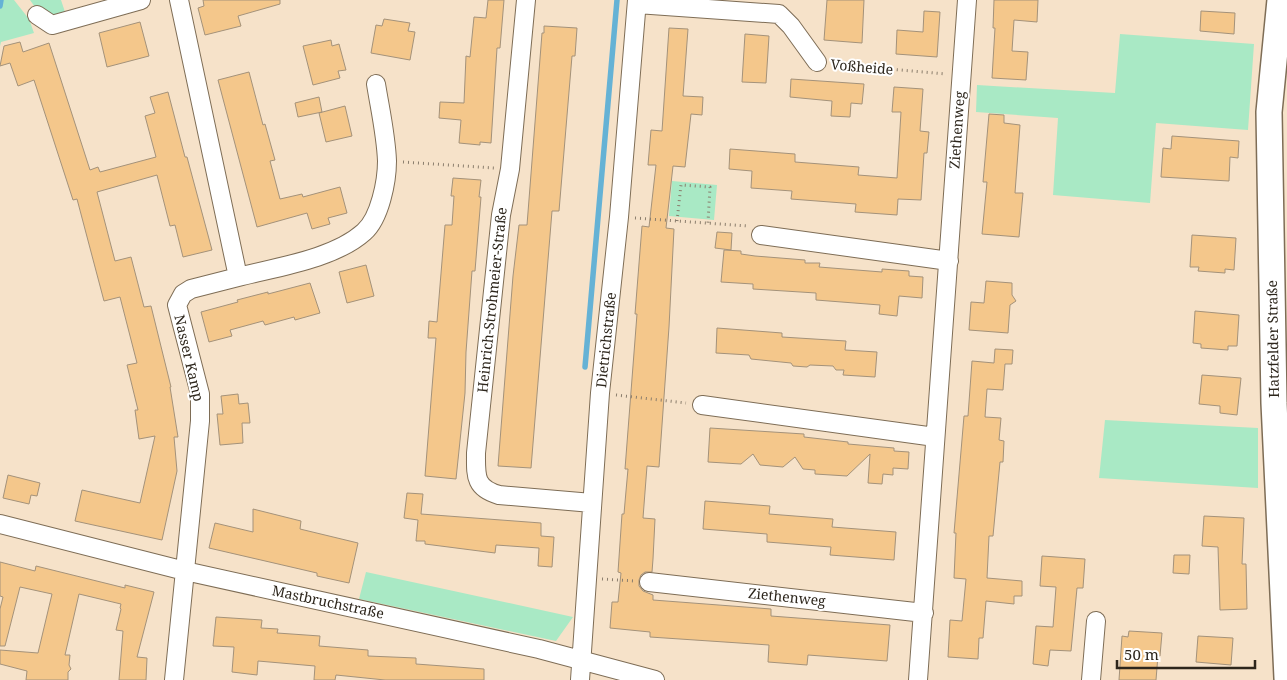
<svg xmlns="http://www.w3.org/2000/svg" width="1287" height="680" font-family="'Noto Serif',serif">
	<rect width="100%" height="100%" fill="#f6e2c9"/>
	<!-- green -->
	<path fill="#a9e9c5" d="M 0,0 L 14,0 L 29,19 L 34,33 L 1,42 L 0,46 Z
		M 30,0 L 61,0 L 65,12 L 46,18 L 39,13 Z
		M 1120,34 L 1254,44 L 1248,130 L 1156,123 L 1150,203 L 1053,195 L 1058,118 L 976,112 L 977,85 L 1115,93 Z
		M 672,181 L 717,185 L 714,220 L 669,216 Z
		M 1105,420 L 1258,428 L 1258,488 L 1099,478 Z
		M 366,572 L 573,617 L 556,641 L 359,599 Z"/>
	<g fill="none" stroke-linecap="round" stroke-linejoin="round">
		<!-- stream -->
		<path stroke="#65b2d5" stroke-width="5.5" d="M 0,6 L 1,0
			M 585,367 L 617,0"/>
	</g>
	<!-- building -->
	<path fill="#f4c78b" stroke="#a4927a" d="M 203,0 L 280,0 L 280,4 L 238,16 L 241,26 L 205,35 L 198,8 L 204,6 Z
		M 488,0 L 504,0 L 500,48 L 497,48 L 491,143 L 480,142 L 480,145 L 459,143 L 461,120 L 439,118 L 440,102 L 464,103 L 466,56 L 470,57 L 474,17 L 486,18 Z
		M 827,0 L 864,0 L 862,43 L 824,40 Z
		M 994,0 L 1038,0 L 1037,22 L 1014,20 L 1012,51 L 1028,52 L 1026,80 L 992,78 L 995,28 L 993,28 Z
		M 924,11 L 940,12 L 937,57 L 896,54 L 897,30 L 923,32 Z
		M 1201,11 L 1235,13 L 1234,34 L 1200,31 Z
		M 384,19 L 410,23 L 408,31 L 415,32 L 410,60 L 371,53 L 376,25 L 382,26 Z
		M 140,22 L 149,56 L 107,67 L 99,33 Z
		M 544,26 L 577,28 L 575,56 L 572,56 L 559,211 L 552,211 L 531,468 L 498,466 L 513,276 L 519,225 L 527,225 L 542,33 L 544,33 Z
		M 669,28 L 688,29 L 683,96 L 703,97 L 702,115 L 691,114 L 685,167 L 673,166 L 666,228 L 674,229 L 669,327 L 659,467 L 647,466 L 643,518 L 655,519 L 653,559 L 652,572 L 645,572 L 641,575 L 639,580 L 639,586 L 643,591 L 653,595 L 653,600 L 771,609 L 771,616 L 890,625 L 887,661 L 808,655 L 807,665 L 768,662 L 769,645 L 650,637 L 650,632 L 610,628 L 612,602 L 618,602 L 621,573 L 618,572 L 622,514 L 624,514 L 626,491 L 628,469 L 625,469 L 637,314 L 635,314 L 642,226 L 649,227 L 656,165 L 648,165 L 651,130 L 662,131 Z
		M 745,34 L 769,36 L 766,83 L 742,82 Z
		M 331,40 L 332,46 L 339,44 L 346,70 L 338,71 L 340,78 L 313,85 L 303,46 Z
		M 20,42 L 23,52 L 49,43 L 90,170 L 98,167 L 100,172 L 156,157 L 145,116 L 155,113 L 150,97 L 168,92 L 185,157 L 187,157 L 212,250 L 183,257 L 175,225 L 170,226 L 157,175 L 97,192 L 115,261 L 131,257 L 144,307 L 151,306 L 171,387 L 170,387 L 178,437 L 174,437 L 177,471 L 162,540 L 75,521 L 82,490 L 140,503 L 155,436 L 139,439 L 135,410 L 138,410 L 127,365 L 137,363 L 120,297 L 104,301 L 77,199 L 73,200 L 34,80 L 18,86 L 10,63 L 0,66 L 4,46 Z
		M 249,72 L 263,125 L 265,124 L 275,160 L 270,161 L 280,199 L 302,194 L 303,197 L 340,187 L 347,213 L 328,218 L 330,224 L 312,229 L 307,213 L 257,227 L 218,80 Z
		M 791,79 L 864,84 L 862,104 L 851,103 L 850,117 L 831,116 L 832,101 L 790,97 Z
		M 894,87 L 923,89 L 920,131 L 929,132 L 927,153 L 924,153 L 921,200 L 898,199 L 897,215 L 855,212 L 856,204 L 791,199 L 792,191 L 751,188 L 752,171 L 729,169 L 730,149 L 795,154 L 795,162 L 859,167 L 858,175 L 897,178 L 901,112 L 892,112 Z
		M 319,97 L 322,112 L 298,117 L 295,103 Z
		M 345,106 L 352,136 L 326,142 L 319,113 Z
		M 989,114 L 1004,115 L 1004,123 L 1020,125 L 1015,193 L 1023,193 L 1019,237 L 982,234 L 987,182 L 983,182 Z
		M 1172,136 L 1239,141 L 1238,158 L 1230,157 L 1229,181 L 1161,177 L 1163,148 L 1171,149 Z
		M 453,178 L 481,180 L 479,197 L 481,197 L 475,271 L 472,271 L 466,352 L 465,393 L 456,479 L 425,476 L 436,338 L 428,338 L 429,321 L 437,322 L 445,225 L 452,225 L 454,196 L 451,196 Z
		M 717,232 L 732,233 L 731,250 L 715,248 Z
		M 1192,235 L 1236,238 L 1234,270 L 1225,269 L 1225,273 L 1198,271 L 1199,267 L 1190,267 Z
		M 724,250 L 741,251 L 741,254 L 755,256 L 805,260 L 805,263 L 820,263 L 819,267 L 882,272 L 882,269 L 909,271 L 909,276 L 923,277 L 922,298 L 899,296 L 897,316 L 879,314 L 880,305 L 816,300 L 816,293 L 753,289 L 753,284 L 721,282 Z
		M 366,265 L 374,296 L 347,303 L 339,272 Z
		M 986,281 L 1012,283 L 1012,295 L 1016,301 L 1010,305 L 1008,333 L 969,330 L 971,302 L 984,303 Z
		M 310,283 L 320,313 L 295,320 L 294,317 L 265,325 L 263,321 L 230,330 L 232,336 L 209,342 L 201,312 L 238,302 L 237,300 L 268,292 L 268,294 Z
		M 1195,311 L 1239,315 L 1237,346 L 1228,346 L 1228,350 L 1201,348 L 1201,344 L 1193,343 Z
		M 717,328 L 782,333 L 782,337 L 846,341 L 845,350 L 877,352 L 875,377 L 843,375 L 844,370 L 836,370 L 833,366 L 810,365 L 807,367 L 793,366 L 791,363 L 751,359 L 749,355 L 716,353 Z
		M 995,349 L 1013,350 L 1012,364 L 1005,364 L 1003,390 L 987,389 L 985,417 L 1001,418 L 999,440 L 1004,441 L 1003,462 L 1000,462 L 993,536 L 989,536 L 987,578 L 1022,581 L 1022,596 L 1014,596 L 1014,604 L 986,601 L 983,638 L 979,638 L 978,659 L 948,657 L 950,620 L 962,621 L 966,579 L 954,578 L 956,533 L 954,533 L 964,416 L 968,416 L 972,361 L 994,363 Z
		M 1202,375 L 1241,378 L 1237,415 L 1220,413 L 1220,406 L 1199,404 Z
		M 238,394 L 239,404 L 248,403 L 250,423 L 242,423 L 243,443 L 220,445 L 217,414 L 223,414 L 221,396 Z
		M 710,428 L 804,434 L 804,437 L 848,442 L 848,444 L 894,448 L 894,451 L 909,452 L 908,469 L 893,468 L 893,475 L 883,474 L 882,484 L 868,483 L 870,454 L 847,476 L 815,474 L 815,470 L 803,469 L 795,457 L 783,467 L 760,465 L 753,454 L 741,464 L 708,462 Z
		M 8,475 L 40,483 L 37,496 L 31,495 L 29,504 L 3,498 Z
		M 407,493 L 423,494 L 421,514 L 541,523 L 541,536 L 554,537 L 552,567 L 538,566 L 539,548 L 496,545 L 495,553 L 425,544 L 425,541 L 416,541 L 418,520 L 404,518 Z
		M 705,501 L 770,506 L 769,514 L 833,519 L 832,527 L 896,532 L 894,560 L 830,555 L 831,547 L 767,542 L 767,534 L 703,529 Z
		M 253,509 L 301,521 L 300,529 L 358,543 L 349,583 L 317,576 L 317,573 L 209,548 L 215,523 L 253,532 Z
		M 1204,516 L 1244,518 L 1242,564 L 1246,564 L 1247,609 L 1220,610 L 1218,547 L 1202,546 Z
		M 1174,555 L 1190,555 L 1189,574 L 1173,573 Z
		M 1042,556 L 1085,559 L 1083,588 L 1077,588 L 1071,651 L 1050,650 L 1048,666 L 1033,664 L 1036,626 L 1053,627 L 1056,587 L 1040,586 Z
		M 0,562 L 35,571 L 36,566 L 125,588 L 125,585 L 154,592 L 137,657 L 147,658 L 146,680 L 119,680 L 123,631 L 116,630 L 121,609 L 120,608 L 121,604 L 79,594 L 65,655 L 70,655 L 69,665 L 71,669 L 68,672 L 68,680 L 26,680 L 27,671 L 0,664 L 0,650 L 38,653 L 52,594 L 20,587 L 5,646 L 0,646 L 0,609 L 3,597 L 0,596 Z
		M 216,617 L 262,620 L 261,628 L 278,629 L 277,633 L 320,636 L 319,646 L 368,650 L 368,656 L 416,658 L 416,664 L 484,669 L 484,680 L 385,680 L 336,675 L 335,680 L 314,680 L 315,666 L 258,661 L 257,675 L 232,672 L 234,647 L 213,646 Z
		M 1129,631 L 1162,633 L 1160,656 L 1158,655 L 1156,680 L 1119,680 L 1122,636 L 1128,637 Z
		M 1198,636 L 1233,638 L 1231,665 L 1196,662 Z"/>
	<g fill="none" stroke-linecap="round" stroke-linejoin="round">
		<defs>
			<path id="street" d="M 526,0 L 510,169 L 501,215 L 476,453 C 476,475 474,488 499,495 L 592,503
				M 637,4 L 779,14 L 791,26 L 817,62
				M 37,15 L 52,25 L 141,0
				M 761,235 L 949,261
				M 238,277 C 277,267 334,259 364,232 C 380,218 387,181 387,161 C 386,135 380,109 376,84
				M 702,405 L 935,437
				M 0,524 L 185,571 L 539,649 L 655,680
				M 649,582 L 924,613
				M 174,680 L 200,421 L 200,394 L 177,305 L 183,294 L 191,289 L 238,277 L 179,0
				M 580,680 L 600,393 L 619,217 L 637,0
				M 918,680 L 967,0
				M 1091,680 L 1096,621"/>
			<path id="secondary" d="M 1280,0 L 1269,112 L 1274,403 L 1287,678"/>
		</defs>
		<!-- street casing -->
		<use href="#street" stroke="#7e6d56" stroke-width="20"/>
		<!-- secondary casing -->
		<use href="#secondary" stroke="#7e6d56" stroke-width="28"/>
		<!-- path -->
		<path stroke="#8a7d6c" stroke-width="3" stroke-dasharray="1 4" stroke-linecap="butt" d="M 832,64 L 946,74
			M 403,162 L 494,168
			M 635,218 L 748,226
			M 677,221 L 681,185 L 710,187 L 708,223
			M 616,395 L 686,403
			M 602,579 L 634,581"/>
		<!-- street -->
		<use href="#street" stroke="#fff" stroke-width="18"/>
		<!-- secondary -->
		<use href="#secondary" stroke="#fff" stroke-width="25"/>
	</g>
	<g text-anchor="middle" stroke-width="4" stroke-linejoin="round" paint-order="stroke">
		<!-- street labels -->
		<g font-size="14" fill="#2d261c" stroke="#fff">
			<text transform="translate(862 67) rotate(5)" y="5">Voßheide</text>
			<text transform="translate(957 130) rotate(-86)" y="5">Ziethenweg</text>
			<text transform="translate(492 300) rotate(-84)" y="5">Heinrich-Strohmeier-Straße</text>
			<text transform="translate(1273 339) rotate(-91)" y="5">Hatzfelder Straße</text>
			<text transform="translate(606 340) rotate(-84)" y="5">Dietrichstraße</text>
			<text transform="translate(189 358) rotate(77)" y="5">Nasser Kamp</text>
			<text transform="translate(787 597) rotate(6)" y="5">Ziethenweg</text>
			<text transform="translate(328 602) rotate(12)" y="5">Mastbruchstraße</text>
		</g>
	</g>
	<!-- scale -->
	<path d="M1117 660v8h138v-8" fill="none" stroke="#2d261c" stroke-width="2.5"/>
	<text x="1124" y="660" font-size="15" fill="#2d261c" stroke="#ffffff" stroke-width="4" paint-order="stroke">50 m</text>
</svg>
